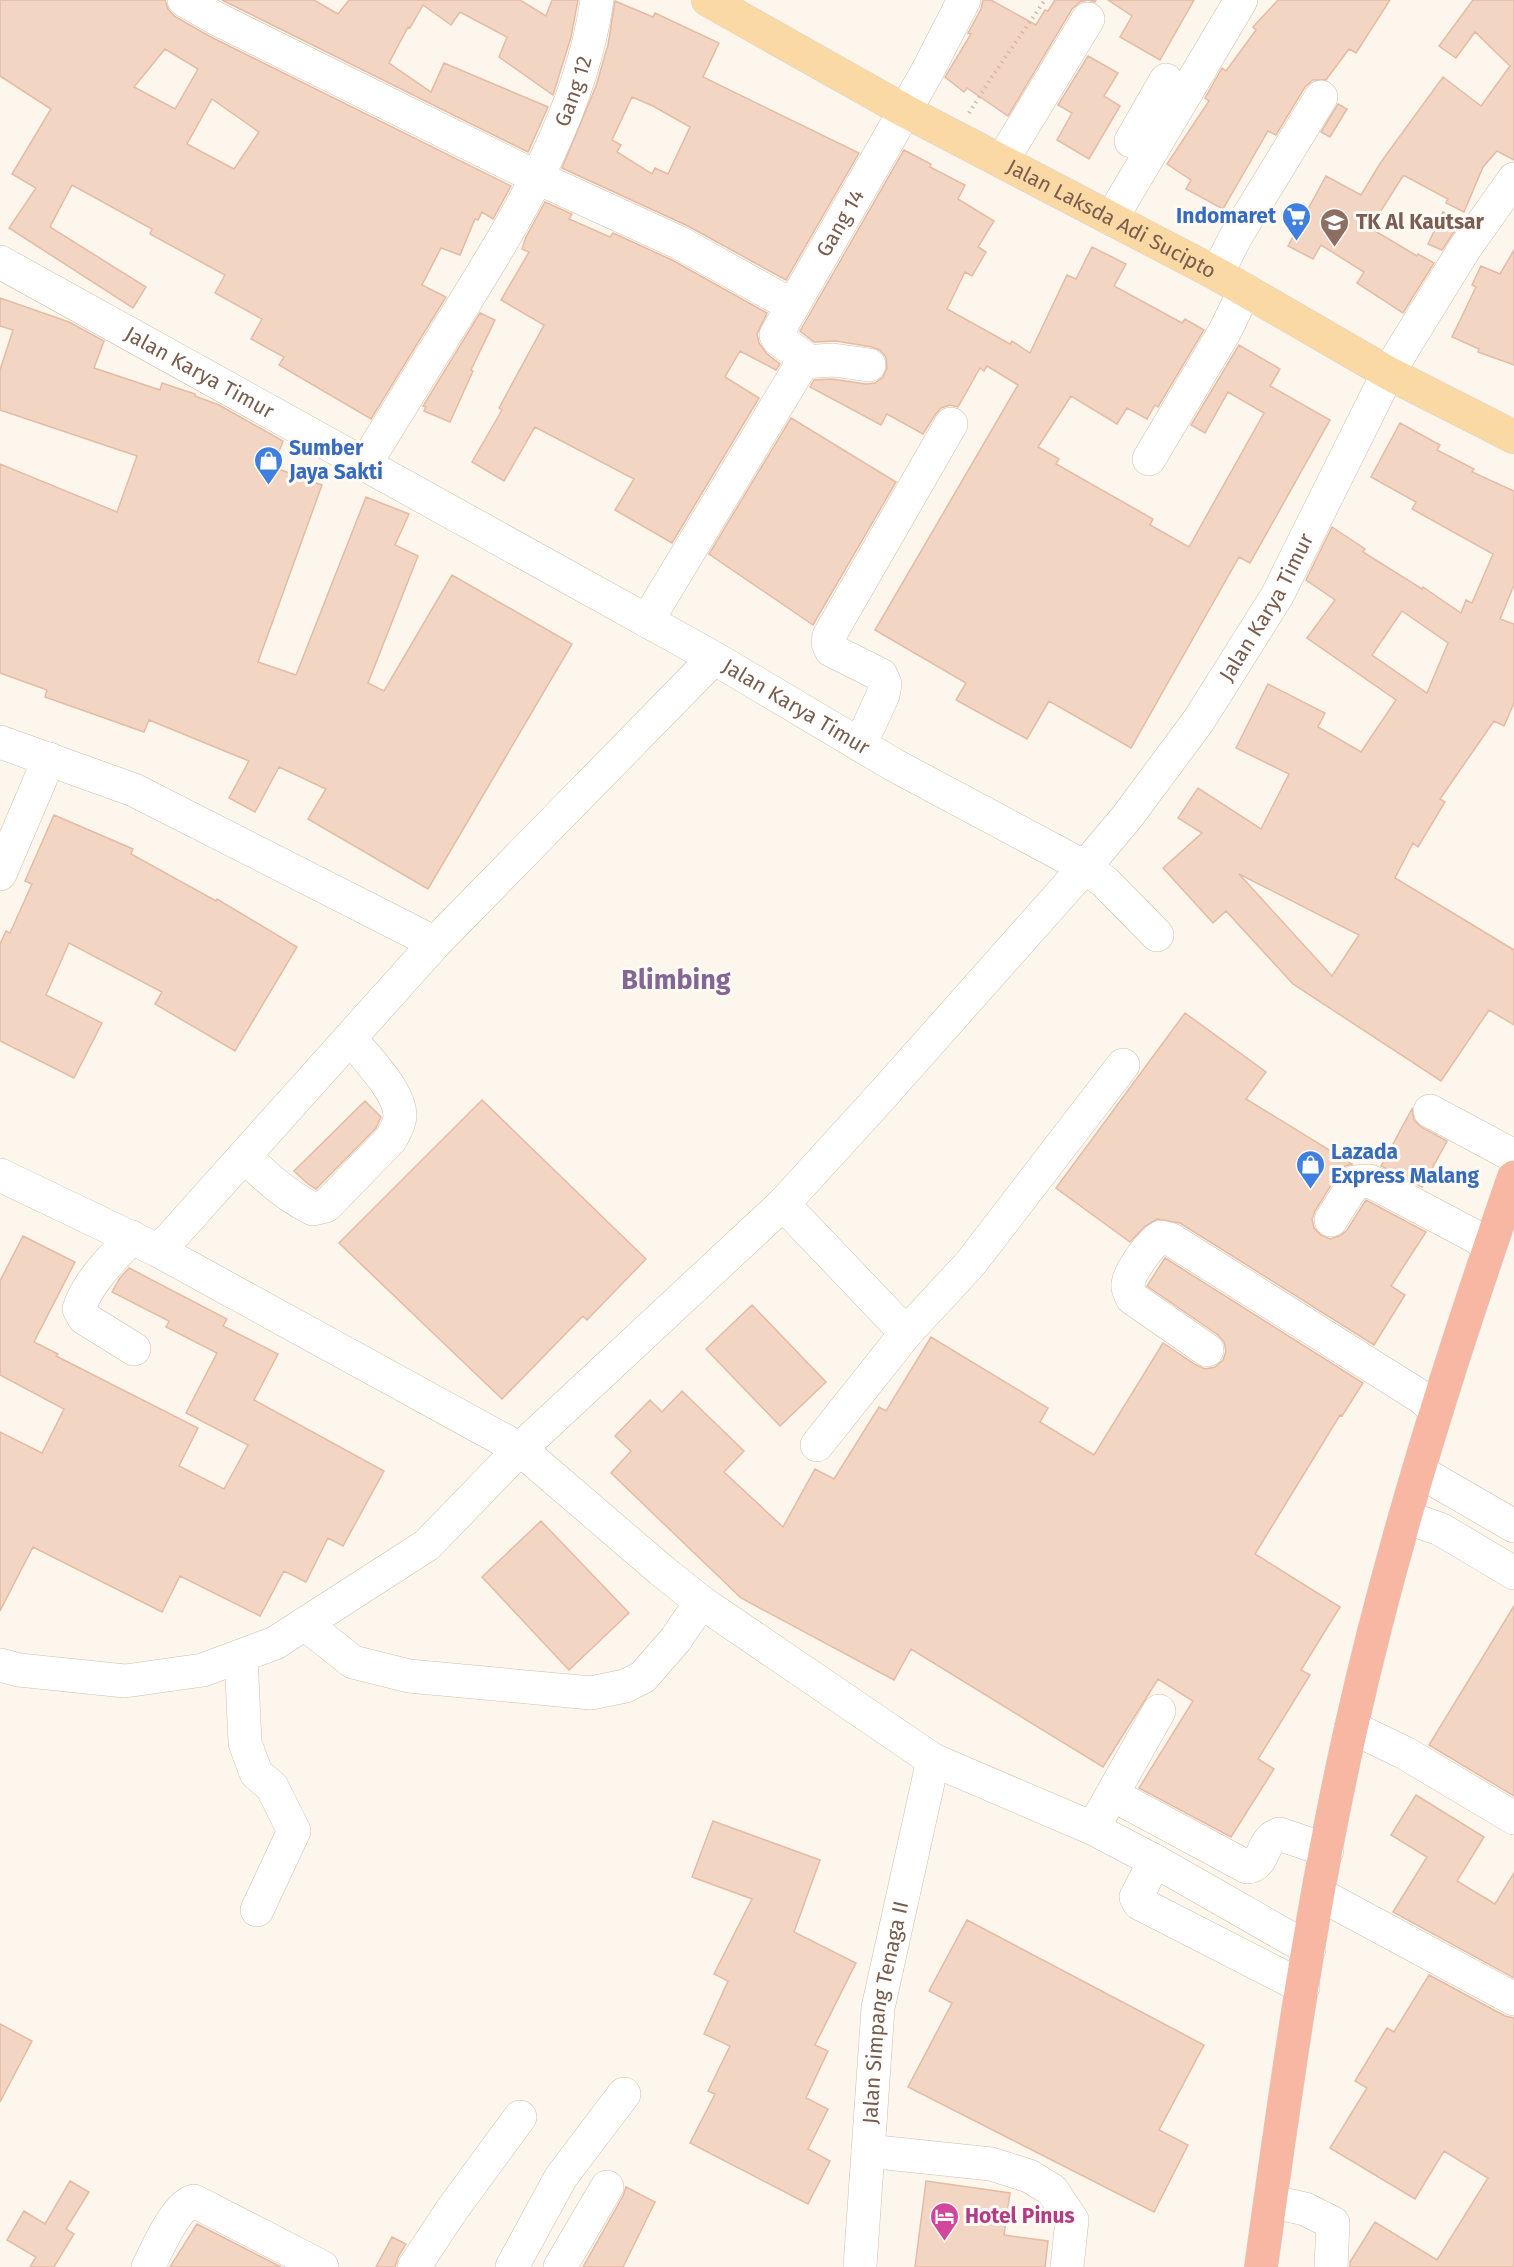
<svg xmlns="http://www.w3.org/2000/svg" width="1514" height="2267" font-family="'Fira Sans',sans-serif">
	<rect width="100%" height="100%" fill="#fdf6ec"/>
	<!-- building -->
	<path fill="#f3d5c3" stroke="#e6bba3" stroke-width="1.5" fill-rule="evenodd" d="M 0,0 L 165,0 L 168,9 L 174,16 L 209,36 L 511,186 L 493,219 L 482,212 L 478,220 L 475,219 L 460,255 L 441,248 L 422,285 L 446,297 L 371,419 L 279,365 L 284,357 L 251,339 L 262,319 L 215,293 L 225,275 L 150,234 L 152,229 L 72,185 L 50,227 L 146,287 L 133,308 L 9,228 L 36,188 L 12,174 L 51,109 L 0,76 ZM 165,49 L 198,69 L 175,109 L 134,87 ZM 212,99 L 259,132 L 234,169 L 187,144 Z
		M 222,0 L 314,0 L 338,14 L 349,0 L 520,0 L 546,16 L 552,0 L 578,0 L 571,37 L 553,95 L 499,57 L 507,37 L 460,12 L 451,25 L 423,5 L 410,28 L 408,27 L 389,63 L 431,92 L 444,63 L 548,107 L 528,152 Z
		M 983,0 L 991,0 L 1036,25 L 1045,10 L 1048,11 L 1055,0 L 1096,0 L 1095,2 L 1088,0 L 1080,2 L 1072,9 L 1008,116 L 967,88 L 964,92 L 945,77 L 971,34 L 968,33 L 981,9 Z
		M 1108,0 L 1194,0 L 1160,60 L 1120,37 L 1132,16 Z
		M 1278,0 L 1390,0 L 1356,53 L 1349,49 L 1326,80 L 1313,80 L 1305,87 L 1276,135 L 1268,131 L 1223,209 L 1186,189 L 1191,180 L 1167,164 L 1209,101 L 1205,98 L 1222,68 L 1226,71 L 1256,30 L 1253,27 Z
		M 1473,0 L 1514,0 L 1514,160 L 1497,151 L 1483,167 L 1464,212 L 1446,203 L 1448,199 L 1405,176 L 1403,176 L 1370,228 L 1417,256 L 1418,254 L 1434,263 L 1403,313 L 1357,283 L 1364,272 L 1321,245 L 1313,259 L 1288,246 L 1326,176 L 1361,195 L 1381,162 L 1443,77 L 1481,106 L 1510,66 L 1475,32 L 1456,58 L 1439,46 Z
		M 615,1 L 653,17 L 655,13 L 719,43 L 703,77 L 859,153 L 786,280 L 688,226 L 562,168 L 596,86 L 608,45 ZM 632,97 L 653,106 L 690,127 L 668,174 L 655,168 L 652,174 L 617,152 L 621,145 L 612,140 Z
		M 1088,56 L 1118,73 L 1104,96 L 1120,106 L 1089,159 L 1057,140 L 1072,113 L 1058,105 Z
		M 1338,104 L 1347,109 L 1330,137 L 1321,132 Z
		M 904,150 L 931,164 L 930,167 L 965,185 L 958,199 L 994,221 L 978,247 L 986,252 L 972,276 L 965,272 L 947,309 L 1010,344 L 1012,341 L 1030,353 L 1067,275 L 1076,279 L 1092,247 L 1126,264 L 1114,286 L 1182,323 L 1185,319 L 1204,330 L 1158,407 L 1155,405 L 1147,419 L 1127,408 L 1117,424 L 1071,396 L 1038,447 L 1059,459 L 1056,464 L 1153,519 L 1150,525 L 1189,547 L 1264,413 L 1228,392 L 1205,433 L 1191,425 L 1239,345 L 1280,369 L 1270,386 L 1330,420 L 1250,563 L 1239,557 L 1131,748 L 1049,701 L 1027,739 L 956,700 L 966,683 L 875,630 L 1018,385 L 987,366 L 984,371 L 980,368 L 958,407 L 950,405 L 941,408 L 935,415 L 923,434 L 887,414 L 881,425 L 810,387 L 814,380 L 832,379 L 866,384 L 875,383 L 883,377 L 887,368 L 886,357 L 880,350 L 872,347 L 836,341 L 814,342 L 800,331 Z
		M 545,202 L 572,214 L 569,219 L 610,237 L 613,233 L 672,260 L 767,313 L 757,334 L 759,343 L 767,354 L 780,364 L 776,370 L 740,351 L 725,377 L 759,398 L 672,543 L 615,510 L 634,479 L 535,427 L 504,481 L 472,462 L 502,410 L 499,408 L 544,325 L 501,300 L 529,252 L 522,249 L 526,237 Z
		M 1443,212 L 1462,220 L 1442,250 L 1428,244 Z
		M 1514,250 L 1514,365 L 1478,352 L 1479,349 L 1452,337 L 1476,287 L 1472,285 L 1481,266 L 1500,274 Z
		M 0,298 L 69,322 L 104,341 L 94,368 L 160,390 L 162,383 L 195,394 L 195,396 L 219,405 L 283,441 L 273,467 L 322,485 L 258,662 L 296,675 L 366,497 L 409,514 L 395,545 L 418,556 L 368,683 L 384,691 L 452,575 L 572,644 L 428,889 L 308,819 L 326,789 L 279,767 L 255,812 L 229,798 L 249,761 L 149,720 L 144,732 L 45,697 L 47,690 L 0,673 L 0,464 L 117,512 L 137,456 L 0,410 L 0,370 L 13,330 L 0,326 Z
		M 480,313 L 495,320 L 471,370 L 473,371 L 450,422 L 424,411 L 426,407 L 423,406 Z
		M 791,418 L 896,482 L 813,625 L 709,554 Z
		M 1400,423 L 1440,445 L 1437,450 L 1474,469 L 1472,472 L 1514,491 L 1514,585 L 1500,619 L 1514,624 L 1514,703 L 1504,726 L 1494,721 L 1440,799 L 1445,802 L 1418,847 L 1413,843 L 1395,878 L 1514,950 L 1514,1025 L 1489,1010 L 1441,1081 L 1293,984 L 1226,911 L 1213,923 L 1163,868 L 1202,833 L 1178,818 L 1198,788 L 1261,829 L 1289,774 L 1236,748 L 1268,684 L 1325,713 L 1318,727 L 1361,752 L 1396,700 L 1307,638 L 1335,600 L 1306,580 L 1332,527 L 1365,549 L 1363,552 L 1422,589 L 1423,587 L 1461,613 L 1466,600 L 1472,603 L 1493,554 L 1412,509 L 1416,502 L 1371,477 ZM 1402,611 L 1448,643 L 1427,693 L 1372,655 ZM 1239,874 L 1359,935 L 1332,976 Z
		M 54,815 L 133,849 L 131,854 L 216,901 L 217,899 L 297,947 L 235,1051 L 155,1004 L 162,992 L 69,943 L 46,995 L 102,1023 L 74,1078 L 0,1041 L 0,944 L 6,931 L 10,933 L 32,884 L 25,881 Z
		M 1185,1013 L 1266,1072 L 1246,1099 L 1352,1164 L 1345,1166 L 1339,1172 L 1315,1211 L 1312,1219 L 1314,1228 L 1321,1235 L 1330,1239 L 1340,1236 L 1347,1230 L 1366,1200 L 1426,1232 L 1391,1286 L 1405,1295 L 1374,1345 L 1180,1223 L 1157,1219 L 1144,1227 L 1130,1242 L 1056,1188 Z
		M 482,1100 L 646,1259 L 587,1320 L 583,1316 L 502,1399 L 339,1243 Z
		M 365,1101 L 381,1117 L 376,1128 L 316,1189 L 308,1184 L 294,1171 Z
		M 1412,1109 L 1414,1120 L 1421,1127 L 1447,1141 L 1422,1187 L 1381,1166 Z
		M 23,1236 L 75,1262 L 34,1342 L 58,1354 L 56,1356 L 198,1428 L 179,1466 L 224,1489 L 248,1445 L 186,1413 L 217,1353 L 166,1327 L 169,1321 L 112,1292 L 120,1278 L 129,1268 L 227,1319 L 223,1326 L 278,1354 L 254,1400 L 384,1471 L 343,1546 L 328,1538 L 306,1582 L 284,1571 L 260,1616 L 180,1576 L 162,1612 L 33,1547 L 0,1611 L 0,1432 L 42,1453 L 64,1409 L 0,1375 L 0,1281 Z
		M 1165,1258 L 1363,1383 L 1342,1416 L 1340,1415 L 1255,1554 L 1340,1607 L 1301,1670 L 1310,1675 L 1258,1759 L 1274,1769 L 1231,1837 L 1139,1788 L 1193,1701 L 1158,1679 L 1103,1767 L 911,1649 L 894,1680 L 741,1598 L 611,1473 L 631,1451 L 615,1436 L 650,1400 L 662,1412 L 682,1391 L 744,1451 L 724,1472 L 783,1527 L 815,1469 L 834,1479 L 879,1407 L 886,1411 L 931,1337 L 1048,1408 L 1040,1422 L 1094,1455 L 1163,1343 L 1196,1365 L 1205,1369 L 1215,1367 L 1223,1360 L 1226,1351 L 1224,1342 L 1218,1335 L 1147,1286 Z
		M 752,1305 L 826,1382 L 780,1426 L 706,1349 Z
		M 541,1521 L 629,1613 L 569,1670 L 482,1577 Z
		M 1514,1606 L 1514,1796 L 1429,1745 Z
		M 1416,1795 L 1484,1837 L 1457,1881 L 1495,1904 L 1514,1873 L 1514,1978 L 1393,1912 L 1427,1857 L 1391,1835 Z
		M 713,1821 L 820,1860 L 794,1932 L 856,1963 L 815,2045 L 828,2051 L 806,2098 L 828,2109 L 808,2149 L 830,2161 L 808,2204 L 690,2143 L 715,2094 L 708,2091 L 730,2046 L 704,2034 L 728,1981 L 714,1974 L 752,1899 L 692,1877 Z
		M 967,1920 L 1204,2045 L 1159,2130 L 1188,2145 L 1154,2212 L 908,2087 L 952,2003 L 929,1991 Z
		M 1429,1975 L 1505,2016 L 1514,2018 L 1514,2267 L 1350,2267 L 1350,2262 L 1375,2222 L 1437,2260 L 1488,2178 L 1444,2151 L 1415,2199 L 1330,2148 L 1367,2088 L 1355,2081 L 1387,2028 L 1394,2032 Z
		M 0,2024 L 32,2041 L 0,2102 Z
		M 70,2181 L 89,2192 L 66,2229 L 74,2234 L 54,2267 L 30,2267 L 36,2257 L 7,2240 L 24,2211 L 45,2224 Z
		M 926,2181 L 1010,2193 L 1004,2235 L 1048,2241 L 1045,2267 L 915,2267 Z
		M 626,2187 L 655,2202 L 623,2267 L 583,2267 L 623,2196 Z
		M 197,2224 L 281,2267 L 170,2267 Z
		M 392,2237 L 406,2244 L 398,2257 L 395,2267 L 376,2267 Z"/>
	<g fill="none" stroke-linecap="round" stroke-linejoin="round">
		<defs>
			<g id="minor">
				<path d="M 184,0 L 217,19 L 538,178 L 680,243 L 793,306"/>
				<path d="M 1131,141 L 1166,80"/>
				<path d="M 1002,161 L 1088,19"/>
				<path d="M 1111,219 L 1241,0"/>
				<path id="s1" d="M 0,262 L 714,658 L 894,765 L 1085,867 L 1105,882 L 1157,935"/>
				<path d="M 1217,274 L 1235,238 L 1321,97"/>
				<path d="M 802,362 L 833,360 L 869,365"/>
				<path d="M 1149,459 L 1225,331 L 1245,290"/>
				<path id="s2" d="M 365,464 C 398,410 432,356 465,302 C 523,208 581,111 597,0"/>
				<path id="s3" d="M 647,621 L 797,372 L 802,362 L 802,356 L 778,339 L 776,335 L 926,74 L 964,0"/>
				<path d="M 0,742 L 134,790 L 435,943"/>
				<path d="M 860,745 L 883,695 L 885,684 L 881,675 L 831,650 L 828,643 L 829,636 L 951,424"/>
				<path d="M 0,874 L 49,759"/>
				<path d="M 1430,1111 L 1514,1156"/>
				<path d="M 245,1156 C 265,1177 287,1196 313,1209 L 326,1206 L 391,1139 C 395,1131 399,1125 400,1117 C 401,1092 365,1057 350,1038"/>
				<path d="M 0,1175 L 159,1251 L 520,1449 L 661,1570 L 701,1602 L 933,1760 L 1092,1828 L 1155,1861 L 1309,1949"/>
				<path d="M 783,1204 L 906,1333 L 817,1445"/>
				<path d="M 1331,1220 L 1355,1182 L 1370,1181 L 1478,1238 L 1489,1249"/>
				<path d="M 132,1237 C 113,1258 88,1281 79,1309 L 84,1318 L 134,1349"/>
				<path d="M 159,1251 L 435,943 L 714,658"/>
				<path d="M 906,1333 L 970,1264 L 1123,1065"/>
				<path d="M 1207,1350 L 1132,1298 C 1130,1293 1127,1289 1128,1284 C 1130,1271 1150,1243 1161,1237 L 1170,1239 L 1421,1397 L 1435,1410"/>
				<path d="M 1419,1471 L 1514,1526"/>
				<path d="M 1405,1517 L 1440,1529 L 1514,1573"/>
				<path d="M 305,1624 L 353,1662 L 409,1676 L 591,1693 L 625,1686 L 643,1677 L 676,1639 L 701,1602"/>
				<path d="M 241,1656 L 245,1743 L 256,1773 L 272,1787 L 294,1831 L 257,1910"/>
				<path id="s4" d="M 0,1665 L 19,1670 L 125,1681 L 203,1670 L 275,1643 L 427,1545 L 520,1449 L 783,1204 L 878,1100 L 1085,867 L 1127,817 L 1199,720 L 1277,596 L 1388,373 L 1465,248 L 1514,179"/>
				<path d="M 1351,1727 L 1405,1753 L 1514,1818"/>
				<path d="M 1113,1795 L 1247,1867 C 1262,1866 1262,1849 1270,1840 C 1272,1837 1276,1836 1279,1834 L 1327,1850"/>
				<path d="M 1101,1814 L 1159,1711"/>
				<path d="M 1155,1861 L 1136,1897 L 1139,1903 L 1303,1987"/>
				<path d="M 1319,1894 L 1514,1999"/>
				<path d="M 868,2151 L 991,2164 L 1029,2176 L 1052,2190 L 1072,2220 L 1067,2267"/>
				<path d="M 1270,2201 L 1305,2209 L 1333,2223 L 1331,2267"/>
				<path d="M 148,2267 C 157,2250 175,2206 194,2201 L 322,2267"/>
				<path d="M 414,2267 L 451,2211 L 520,2117"/>
				<path d="M 512,2267 L 561,2177 L 624,2094"/>
				<path d="M 560,2267 L 607,2187"/>
				<path id="s5" d="M 860,2267 L 878,2008 L 933,1760"/>
			</g>
			<g id="major">
				<path id="s6" d="M 708,0 L 905,111 L 1217,274 L 1388,373 L 1514,437"/>
			</g>
			<path id="highway" d="M 1261,2267 C 1286,2087 1311,1905 1351,1728 C 1393,1540 1451,1358 1514,1177"/>
		</defs>
		<!-- minor casing -->
		<use href="#minor" stroke="#d1beb0" stroke-width="34"/>
		<!-- major casing -->
		<use href="#major" stroke="#dad1cd" stroke-width="34"/>
		<!-- highway casing -->
		<use href="#highway" stroke="#dad1cd" stroke-width="34"/>
		<!-- path -->
		<path stroke="#d9b8a5" stroke-width="4" stroke-dasharray="1.5 4.5" stroke-linecap="butt" d="M 969,113 L 991,78 L 1045,0"/>
		<!-- minor -->
		<use href="#minor" stroke="#fff" stroke-width="33"/>
		<!-- major -->
		<use href="#major" stroke="#fbd9a5" stroke-width="33"/>
		<!-- highway -->
		<use href="#highway" stroke="#f7b7a3" stroke-width="33"/>
	</g>
	<!-- icons -->
	<defs>
		<symbol id="supermarket-pin" viewBox="-11 -11 22 30"><path d="M0 17L-7.5 6A9.5 9.5 0 1 1 7.5 6Z" fill="#3f7fe0" stroke="#fffaf3"/><path d="M-6-5.5h2.5l.6 2H6L4.5 2H-2.5L-4.4-4H-6ZM-1.5 3.2a1.3 1.3 0 1 0 .1 0ZM3 3.2a1.3 1.3 0 1 0 .1 0Z" fill="#fff"/></symbol>
		<symbol id="school-pin" viewBox="-11 -11 22 30"><path d="M0 17L-7.5 6A9.5 9.5 0 1 1 7.5 6Z" fill="#8d6e63" stroke="#fffaf3"/><path d="M0-5L7-2L0 1L-7-2ZM-4 1L0 2.5L4 1V4Q0 6-4 4Z" fill="#fff"/></symbol>
		<symbol id="shop-pin" viewBox="-11 -11 22 30"><path d="M0 17L-7.5 6A9.5 9.5 0 1 1 7.5 6Z" fill="#3f7fe0" stroke="#fffaf3"/><path d="M-5-2.5h2.3a2.7 3.5 0 0 1 5.4 0H5L5.5 6h-11ZM-1.5-2.5h3a1.5 2.3 0 0 0-3 0Z" fill="#fff"/></symbol>
		<symbol id="hotel-pin" viewBox="-11 -11 22 30"><path d="M0 17L-7.5 6A9.5 9.5 0 1 1 7.5 6Z" fill="#d1479c" stroke="#fffaf3"/><path d="M-6-4.5h1.5V1H6V5H4.5V3h-9V5H-6ZM-4 0a1.8 1.8 0 1 1 3.6 0ZM.5 0V-2.5h3Q6-2.5 6 0Z" fill="#fff"/></symbol>
	</defs>
	<g fill-rule="evenodd">
		<use href="#supermarket-pin" x="1280" y="200" width="33" height="45"/>
		<use href="#school-pin" x="1318" y="206" width="33" height="45"/>
		<use href="#shop-pin" x="252" y="444" width="33" height="45"/>
		<use href="#shop-pin" x="1294" y="1148" width="33" height="45"/>
		<use href="#hotel-pin" x="928" y="2200" width="33" height="45"/>
	</g>
	<g text-anchor="middle" stroke-width="6" stroke-linejoin="round" paint-order="stroke">
		<!-- street labels -->
		<g font-size="21" fill="#7a5c4d" stroke="#fffaf3">
			<text dy="7" stroke="none"><textPath href="#s2" startOffset="428">Gang 12</textPath></text>
			<text dy="7" stroke="none"><textPath href="#s6" startOffset="459">Jalan Laksda Adi Sucipto</textPath></text>
			<text dy="7" stroke="none"><textPath href="#s3" startOffset="471">Gang 14</textPath></text>
			<text dy="7" stroke="none"><textPath href="#s1" startOffset="228">Jalan Karya Timur</textPath></text>
			<text dy="7" stroke="none"><textPath href="#s4" startOffset="1726">Jalan Karya Timur</textPath></text>
			<text dy="7" stroke="none"><textPath href="#s1" startOffset="912">Jalan Karya Timur</textPath></text>
			<text dy="7" stroke="none"><textPath href="#s5" startOffset="256">Jalan Simpang Tenaga II</textPath></text>
		</g>
		<!-- shop labels -->
		<g font-size="21" font-weight="bold" fill="#366cbe" stroke="#fffaf3" text-anchor="start">
			<text x="1276" y="223" text-anchor="end">Indomaret</text>
			<text x="289" y="455">Sumber<tspan x="289" dy="24">Jaya Sakti</tspan></text>
			<text x="1331" y="1159">Lazada<tspan x="1331" dy="24">Express Malang</tspan></text>
		</g>
		<!-- education labels -->
		<g font-size="21" font-weight="bold" fill="#785e54" stroke="#fffaf3" text-anchor="start">
			<text x="1356" y="229">TK Al Kautsar</text>
		</g>
		<!-- hotel labels -->
		<g font-size="21" font-weight="bold" fill="#b23c85" stroke="#fffaf3" text-anchor="start">
			<text x="965" y="2223">Hotel Pinus</text>
		</g>
		<!-- district labels -->
		<g font-size="27" font-weight="bold" fill="#846695" stroke="#fffaf3">
			<text x="676" y="989">Blimbing</text>
		</g>
	</g>
</svg>
